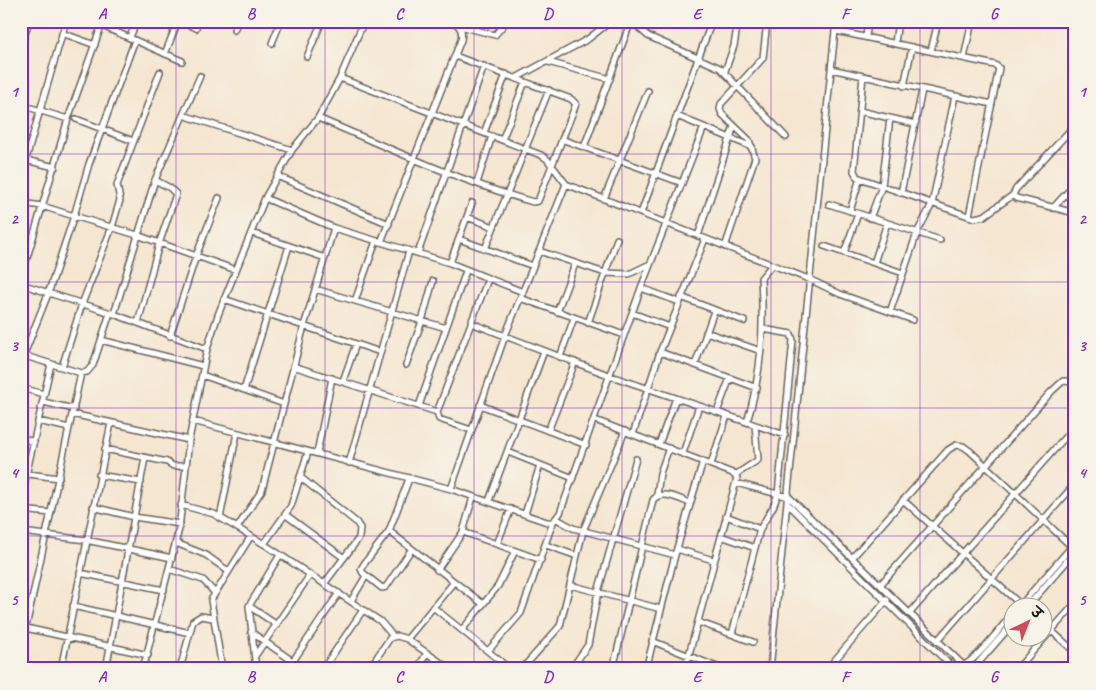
<svg xmlns="http://www.w3.org/2000/svg" width="1096" height="690" font-family="Caveat,'Playpen Sans Deva',sans-serif">
	<rect width="100%" height="100%" fill="#f7f3e8"/>
	<filter id="ink" filterUnits="userSpaceOnUse"><feTurbulence type="fractalNoise" baseFrequency=".02" numOctaves="2"/><feDisplacementMap in="SourceGraphic" scale="10" xChannelSelector="R" yChannelSelector="G"/><feConvolveMatrix kernelMatrix="1 2 1 2 8 2 1 2 1" color-interpolation-filters="sRGB"/></filter>
	<filter id="wash" filterUnits="userSpaceOnUse"><feTurbulence type="fractalNoise" baseFrequency=".0096" numOctaves="4" result="noise"/><feDisplacementMap in="SourceGraphic" scale="20" xChannelSelector="R" yChannelSelector="G"/><feGaussianBlur stdDeviation="1.12" result="paint"/><feColorMatrix in="noise" values="0 0 0 0 0 0 0 0 0 0 0 0 0 0 0 0 0 1.4 0 .05"/><feComposite in="paint" operator="in"/></filter>
	<g filter="url(#wash)">
		<rect width="100%" height="100%" fill="#f5e6d1"/>
	</g>
	<g filter="url(#ink)">
		<g fill="none" stroke-linecap="round" stroke-linejoin="round">
			<defs>
				<path id="street" d="M 181,21 L 196,28
					M 631,21 L 648,36 L 720,68 L 786,137
					M 460,26 L 495,35 L 507,21
					M 107,28 L 182,61
					M 469,28 L 474,21
					M 234,30 L 238,21
					M 836,31 L 995,65 L 999,68 L 969,216
					M 62,33 L 95,45
					M 130,37 L 137,21
					M 866,37 L 868,21
					M 272,43 L 281,21
					M 895,43 L 898,21
					M 21,47 L 29,21
					M 931,51 L 938,21
					M 165,54 L 178,21
					M 307,57 L 322,21
					M 964,58 L 972,21
					M 548,62 L 610,79
					M 831,69 L 992,104
					M 725,71 L 734,46 L 738,21
					M 863,76 L 854,171 L 857,177 L 974,218 L 984,216 L 1013,195
					M 340,78 L 541,155 L 547,159 L 566,184 L 811,280 L 840,294 L 913,320
					M 516,78 L 588,39 L 611,21
					M 904,86 L 912,47
					M 21,105 L 68,119
					M 860,111 L 915,124
					M 183,115 L 292,150
					M 677,116 L 752,147
					M 318,118 C 389,148 459,181 533,202 L 538,201 L 576,104 L 571,99 L 455,56
					M 76,119 L 133,141
					M 1075,125 L 1016,189 L 1013,195 L 1016,198 L 1075,213
					M 484,133 L 506,74
					M 502,140 L 525,82
					M 564,140 L 682,183
					M 584,147 L 631,21
					M 21,159 L 55,167
					M 21,176 L 66,21
					M 277,176 L 389,224
					M 477,183 L 492,136
					M 901,193 L 922,90
					M 265,198 L 334,228 L 450,263 L 523,292
					M 604,199 L 648,91
					M 21,203 L 42,206 L 74,216 L 89,164 L 135,40
					M 829,204 L 940,240
					M 1053,208 L 1075,184
					M 850,211 L 860,178
					M 641,213 L 712,21
					M 467,217 L 494,227
					M 870,218 L 882,186 L 890,118
					M 252,233 L 325,258
					M 698,236 L 734,126
					M 459,239 L 533,266
					M 381,242 L 461,40 C 463,30 460,25 451,21
					M 824,246 L 903,273
					M 725,247 L 755,158 L 749,140 L 722,114 L 720,109 L 721,104 L 763,58 L 767,21
					M 485,249 L 549,90
					M 539,251 L 605,273 L 629,274 L 650,264
					M 418,253 L 484,66
					M 844,253 L 858,214
					M 450,263 L 472,203
					M 874,263 L 887,223
					M 21,278 L 68,119 L 103,21
					M 21,284 L 114,314 L 207,349
					M 641,288 L 679,302
					M 315,289 L 446,328
					M 681,297 L 744,321
					M 520,298 L 624,335
					M 224,299 L 380,352
					M 355,301 L 376,241
					M 557,312 L 575,264
					M 890,312 L 917,233 L 932,204 L 955,96
					M 632,313 L 670,327
					M 114,314 L 155,180 L 200,76
					M 138,323 L 159,244 L 176,194 L 170,188 L 155,180
					M 471,323 L 611,376 L 785,435
					M 588,323 L 617,239
					M 706,332 L 761,351
					M 170,336 L 196,256 L 219,198
					M 101,340 L 203,366
					M 660,352 L 757,388
					M 22,355 L 81,373 L 87,372 L 93,365 L 110,313
					M 560,357 L 574,318
					M 21,362 L 48,294 L 74,216 L 137,235 L 236,270
					M 406,365 L 422,321 L 433,281
					M 695,365 L 714,311
					M 293,366 L 437,412
					M 62,367 L 82,304 L 112,227 L 120,200 L 117,185 L 160,72
					M 202,375 L 284,404
					M 343,381 L 356,344
					M 21,388 L 44,394
					M 244,390 L 289,246
					M 43,402 L 74,409
					M 480,405 L 586,445
					M 419,406 L 466,271
					M 717,412 L 730,378
					M 72,414 L 189,440
					M 595,420 L 732,473 L 737,478 L 685,669
					M 38,421 L 69,428
					M 193,421 L 451,489 L 547,522 L 553,522 L 560,513 L 641,288 L 704,127
					M 747,422 C 762,373 764,329 761,278 L 772,265
					M 471,430 L 439,419 L 437,412 L 488,279
					M 548,431 L 575,362
					M 633,434 L 660,352 L 705,239
					M 21,438 L 34,442
					M 659,444 L 676,398
					M 105,449 L 167,462 L 173,466 L 186,466
					M 508,452 L 573,478
					M 317,453 L 332,378
					M 683,453 L 699,406
					M 349,463 L 409,251
					M 711,464 L 727,416
					M 21,473 L 59,478
					M 99,475 L 141,482
					M 735,475 L 758,460 L 755,425
					M 300,477 L 356,522 L 360,528 L 359,538 L 324,584
					M 409,479 L 389,531 L 364,564 L 361,569 L 363,573 L 382,588 L 386,587 L 411,550
					M 736,483 L 789,497 L 963,665 C 975,663 1004,623 1014,612
					M 451,489 L 505,336 L 566,184
					M 657,495 L 660,473 L 669,448
					M 21,498 L 51,364
					M 903,500 L 1020,604
					M 489,501 L 544,351
					M 788,504 L 954,669
					M 181,505 L 214,514 L 264,544 L 380,621 L 393,636
					M 93,507 L 134,517 L 180,524
					M 21,510 L 51,513
					M 525,514 L 540,465
					M 286,515 L 344,558
					M 726,516 L 760,529
					M 220,518 L 237,433
					M 557,519 L 573,528 L 675,555
					M 237,528 L 262,490 L 304,326 L 334,228
					M 389,531 L 483,604
					M 21,532 L 86,540 L 172,558
					M 463,532 L 541,560
					M 721,536 L 755,548
					M 176,543 L 206,555 L 228,571
					M 264,544 L 291,506 L 308,452
					M 497,544 L 511,509
					M 546,545 L 577,556
					M 677,549 L 713,560
					M 852,558 L 948,450 L 956,445 L 963,446 L 970,451 L 1072,547
					M 169,569 L 203,580 L 214,592
					M 437,570 L 463,532 L 473,497
					M 80,573 L 164,590
					M 570,585 L 661,609
					M 880,585 L 1051,392 L 1063,381 L 1075,382
					M 351,601 L 366,576
					M 73,606 L 190,633
					M 249,606 L 277,625
					M 433,607 L 510,669
					M 1018,608 L 1074,544
					M 1026,608 L 1075,552
					M 21,611 L 29,612
					M 909,614 L 1075,426
					M 698,622 L 753,642
					M 1044,624 L 1075,652
					M 26,628 L 148,655
					M 462,630 L 498,586 L 515,551
					M 251,632 L 304,669
					M 732,634 L 760,529 L 773,507 L 778,494 L 793,340 L 791,334 L 763,329
					M 407,639 L 454,582
					M 652,641 L 722,669
					M 937,641 L 1075,484
					M 21,650 L 81,373
					M 488,651 L 521,613 L 553,522
					M 255,656 L 310,575
					M 293,661 L 339,593
					M 21,666 L 47,669
					M 61,669 L 111,423
					M 106,669 L 145,458
					M 143,669 L 179,529 L 189,440 L 207,349 L 218,315 L 265,198 L 292,150 L 318,118 L 340,78 L 364,21
					M 180,669 L 193,621 L 201,616 L 213,618
					M 222,669 L 211,600 L 251,536
					M 256,669 L 249,606 L 280,555
					M 323,669 L 363,610
					M 369,669 L 390,638 L 397,636 L 407,639 L 450,669
					M 417,669 L 427,653
					M 522,669 L 560,626 L 583,531 L 625,431
					M 571,669 L 588,645 L 598,592 L 636,459
					M 613,669 L 653,500 C 662,489 679,499 690,503
					M 646,669 L 675,555 L 703,461
					M 770,669 L 836,21
					M 827,669 L 887,600
					M 973,669 L 1014,622
					M 1017,669 L 1075,604
					M 1068,669 L 1075,661"/>
			</defs>
			<!-- street casing -->
			<use href="#street" stroke="#68635b" stroke-width="8"/>
			<!-- street -->
			<use href="#street" stroke="#fff" stroke-width="5"/>
		</g>
	</g>
	<!-- grid -->
	<path fill="none" stroke="#7b2cbf" stroke-width="1" stroke-opacity="0.55" d="M 176,21 L 176,669M 325,21 L 325,669M 474,21 L 474,669M 622,21 L 622,669M 771,21 L 771,669M 920,21 L 920,669M 21,154 L 1075,154M 21,282 L 1075,282M 21,408 L 1075,408M 21,536 L 1075,536"/>
	<!-- margin -->
	<rect width="1096" height="690" fill="none" stroke="#f7f3e8" stroke-width="55"/>
	<!-- north arrow -->
	<g transform="translate(1028 622) rotate(43)"><circle r="24" fill="#f7f3e8" stroke="#9f9d96"/>
	<path d="M0-4L9 19L0 12L-9 19Z" fill="#d1495b"/>
	<text y="-8" font-size="14" font-weight="bold" text-anchor="middle" fill="#1c1c1c">उ</text>
	</g>
	<rect x="28" y="28" width="1040" height="634" fill="none" stroke="#7b2cbf" stroke-width="2"/>
	<g font-size="16" text-anchor="middle" font-weight="bold" fill="#7b2cbf">
		<text x="102" y="19">A</text>
		<text x="251" y="19">B</text>
		<text x="399" y="19">C</text>
		<text x="548" y="19">D</text>
		<text x="697" y="19">E</text>
		<text x="845" y="19">F</text>
		<text x="994" y="19">G</text>
		<text x="14" y="97">1</text>
		<text x="1082" y="97">1</text>
		<text x="14" y="224">2</text>
		<text x="1082" y="224">2</text>
		<text x="14" y="351">3</text>
		<text x="1082" y="351">3</text>
		<text x="14" y="478">4</text>
		<text x="1082" y="478">4</text>
		<text x="14" y="605">5</text>
		<text x="1082" y="605">5</text>
		<text x="102" y="682">A</text>
		<text x="251" y="682">B</text>
		<text x="399" y="682">C</text>
		<text x="548" y="682">D</text>
		<text x="697" y="682">E</text>
		<text x="845" y="682">F</text>
		<text x="994" y="682">G</text>
	</g>
</svg>
